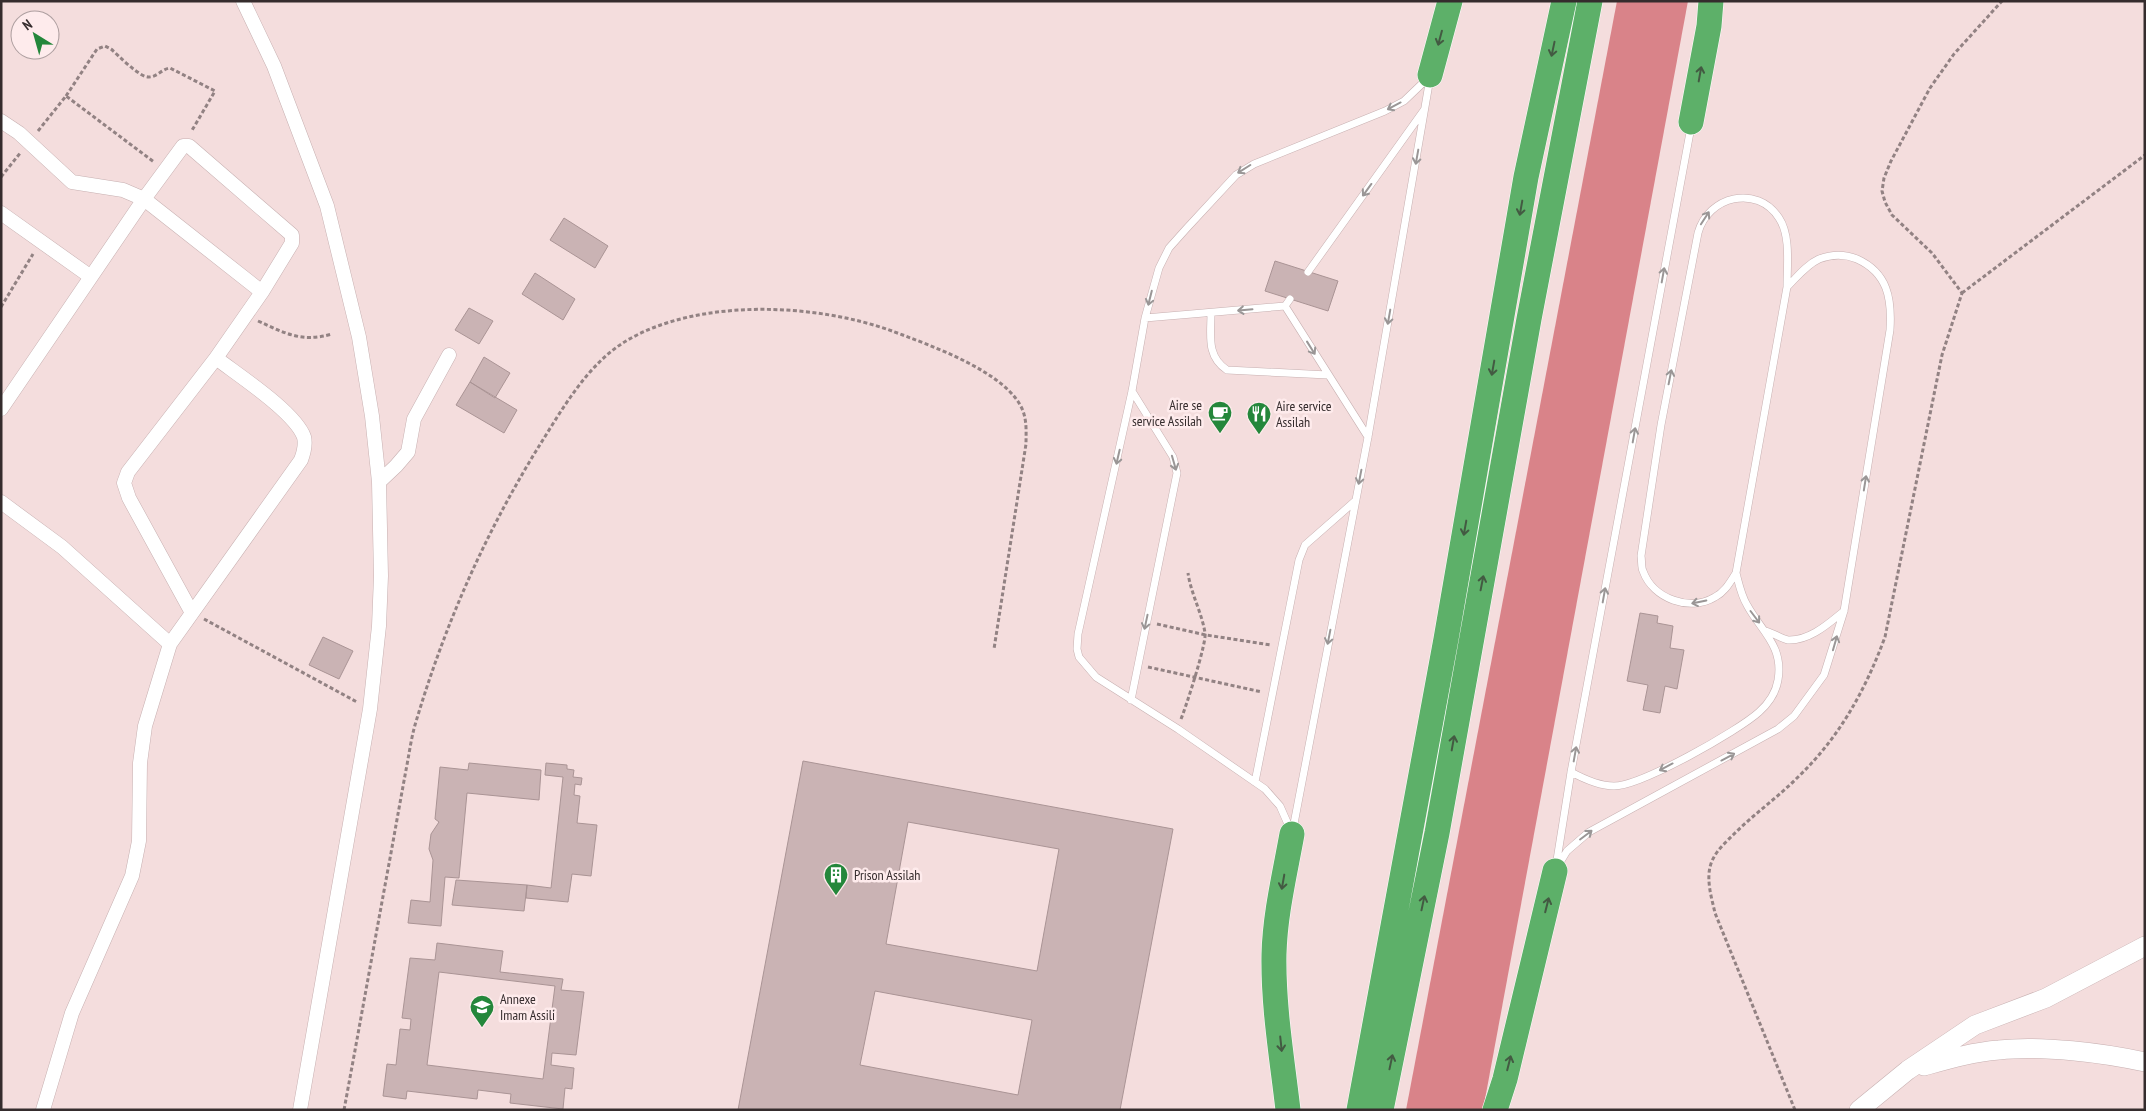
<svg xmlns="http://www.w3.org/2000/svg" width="2146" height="1111" font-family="'PT Sans Narrow',sans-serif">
	<rect width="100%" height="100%" fill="#f4dddd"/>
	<!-- forest -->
	<path fill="#d98389" d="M 1617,1 L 1688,1 L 1483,1110 L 1406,1110 Z"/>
	<!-- building -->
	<path fill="#cab3b4" stroke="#aa9495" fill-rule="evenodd" d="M 564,218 L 608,246 L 595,268 L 550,240 Z
		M 1275,261 L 1338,281 L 1328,311 L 1265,291 Z
		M 535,273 L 575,299 L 563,320 L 522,294 Z
		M 469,308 L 493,321 L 479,344 L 455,330 Z
		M 484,357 L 510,373 L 495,398 L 470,382 Z
		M 470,382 L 517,410 L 504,433 L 456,405 Z
		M 1640,613 L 1658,616 L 1657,623 L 1673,626 L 1670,648 L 1684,650 L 1677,689 L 1665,686 L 1660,713 L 1643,710 L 1648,685 L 1627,681 Z
		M 323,637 L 353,651 L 339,679 L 309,665 Z
		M 803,761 L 1173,829 L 1120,1110 L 738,1110 ZM 908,822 L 1059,849 L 1037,971 L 886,944 ZM 875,991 L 1032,1020 L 1018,1095 L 860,1065 Z
		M 469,763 L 541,770 L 539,800 L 467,793 L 459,878 L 445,877 L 441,926 L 408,923 L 411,900 L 430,902 L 433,860 L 429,849 L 431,834 L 439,822 L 435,819 L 440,767 L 468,770 Z
		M 546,763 L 567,765 L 567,769 L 574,770 L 573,777 L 582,778 L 581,785 L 575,784 L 574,795 L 580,796 L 577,823 L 597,825 L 591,876 L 572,874 L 568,902 L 526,898 L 527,885 L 551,888 L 563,777 L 545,775 Z
		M 456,880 L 527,885 L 524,911 L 452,905 Z
		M 437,943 L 503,951 L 500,972 L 563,979 L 561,990 L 584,992 L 576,1055 L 552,1053 L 551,1065 L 574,1068 L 572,1089 L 565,1088 L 563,1109 L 510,1103 L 511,1094 L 478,1090 L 477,1099 L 407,1091 L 406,1099 L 383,1096 L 387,1064 L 396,1065 L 400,1029 L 410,1030 L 411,1019 L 402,1018 L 410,958 L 435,960 ZM 439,972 L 555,986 L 543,1079 L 427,1065 Z"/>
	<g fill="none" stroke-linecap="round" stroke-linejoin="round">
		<defs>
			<path id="lane" d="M 1308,272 L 1424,110
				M 1285,306 L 1368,437
				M 1211,313 C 1211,335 1206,356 1227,370 L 1328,375
				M 1145,318 L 1285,306 L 1290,299
				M 1766,631 C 1773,633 1782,639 1788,640 C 1810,641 1829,623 1844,611
				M 1131,700 L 1177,473 L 1173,457 L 1132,391
				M 1571,772 C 1584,779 1599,786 1614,786 C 1641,786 1738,731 1759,712 C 1768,704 1776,692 1778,680 C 1784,646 1761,631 1747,605 C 1741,595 1739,584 1736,573
				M 1255,782 L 1299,560 L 1305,545 L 1354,502
				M 1293,829 L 1368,437 L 1430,78
				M 1291,831 L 1280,806 L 1265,789 L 1178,729 L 1096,677 L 1079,657 L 1077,649 L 1078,634 L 1132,391 L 1145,318 L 1159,268 L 1169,248 L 1186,229 L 1236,175 L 1254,164 L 1385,111 L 1404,101 L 1427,79
				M 1556,866 L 1571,772 L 1691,127
				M 1556,869 L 1567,851 L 1589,832 L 1778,729 L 1794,716 L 1824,675 L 1844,611 L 1890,330 C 1892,299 1888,273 1857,259 C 1845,254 1832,254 1819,259 C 1806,265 1797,277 1787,287 L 1736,573 C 1730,582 1725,592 1715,597 C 1690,612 1653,599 1643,571 C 1641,567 1642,561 1641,556 L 1661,425 L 1698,233 C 1708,196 1757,184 1779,218 C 1791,236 1787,266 1787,287"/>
			<path id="street" d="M 243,1 L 274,66 L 327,206 L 359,337 L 372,416 L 379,482 L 381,576 L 379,626 L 370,709 L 300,1110
				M 1,121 L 19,133 L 72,182 L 123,190 L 144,199 L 262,292 L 216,358 C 238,375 295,412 304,437 C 306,445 304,452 301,460 L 170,644 L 145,726 L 140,763 L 139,841 L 132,876 L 72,1013 L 43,1110
				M 1,213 L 91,277
				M 1,409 L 144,199 L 183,146 L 189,146 L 292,235 L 292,243 L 262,292
				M 379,482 L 396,466 L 408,452 L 414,419 L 449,355
				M 1,502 L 62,547 L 170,644
				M 192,613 L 129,498 L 124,483 L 128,472 L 216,358"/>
			<path id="secondary" d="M 1924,1066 C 1949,1059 1973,1052 1999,1050 C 2041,1045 2104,1053 2145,1062
				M 1859,1110 L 1908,1070 L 1975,1025 L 2046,998 L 2145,946"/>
			<path id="highway" d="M 1430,75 L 1450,1
				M 1691,122 L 1709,26 L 1711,1
				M 1288,1110 C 1282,1058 1273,1006 1274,954 C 1275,914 1285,873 1292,834
				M 1359,1110 L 1446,639 L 1526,177 L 1564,1
				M 1381,1110 L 1437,833 L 1529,319 L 1590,1
				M 1495,1110 L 1505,1079 L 1555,871"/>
		</defs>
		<!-- lane casing -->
		<use href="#lane" stroke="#c7b0b1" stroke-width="8"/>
		<!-- street casing -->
		<use href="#street" stroke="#c7b0b1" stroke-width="15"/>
		<!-- secondary casing -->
		<use href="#secondary" stroke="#c7b0b1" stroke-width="20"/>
		<!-- highway casing -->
		<use href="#highway" stroke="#fff" stroke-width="26"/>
		<!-- path -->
		<path stroke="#928283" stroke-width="3" stroke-dasharray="4 2.5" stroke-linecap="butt" d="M 66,96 L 97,49 L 105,46 L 111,49 C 118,55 140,78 149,77 C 157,77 162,69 170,68 L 215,91 L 191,132
			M 38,131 L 66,96 L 154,162
			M 1,177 L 21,152
			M 1962,293 L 2145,155
			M 1,307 L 33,254
			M 258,321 C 285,333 301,343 332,334
			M 204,619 L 357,702
			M 1157,624 L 1206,635 L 1271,645
			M 1148,667 L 1262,692
			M 1181,719 C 1186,707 1207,642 1205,633 C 1202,613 1191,594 1188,573
			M 344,1110 C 360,1024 375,939 391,853 C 396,825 401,797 406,770 C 409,755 411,739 415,725 C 444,627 483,538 536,451 C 560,413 586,365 626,341 C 698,298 815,303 892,331 C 929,345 1008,372 1023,411 C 1027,422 1026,433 1026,444 L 994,649
			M 1795,1110 L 1715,913 C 1711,895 1704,874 1714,857 C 1719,848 1727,841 1734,834 C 1754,814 1777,798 1797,778 C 1839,738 1865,691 1885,637 L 1942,355 L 1962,293 L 1932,253 L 1892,215 L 1885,202 L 1882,191 L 1884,178 L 1891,161 L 1930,88 L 1954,54 L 2002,1"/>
		<!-- lane -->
		<use href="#lane" stroke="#fff" stroke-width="7"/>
		<!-- street -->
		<use href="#street" stroke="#fff" stroke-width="14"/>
		<!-- secondary -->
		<use href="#secondary" stroke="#fff" stroke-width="19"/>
		<!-- highway -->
		<use href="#highway" stroke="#5db069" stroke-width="25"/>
	</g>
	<!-- one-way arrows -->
	<defs><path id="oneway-shaft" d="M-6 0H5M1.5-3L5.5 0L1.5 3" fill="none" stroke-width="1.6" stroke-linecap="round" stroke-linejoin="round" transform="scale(1.25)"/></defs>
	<g stroke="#435a42">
		<use href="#oneway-shaft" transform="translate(1440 38) rotate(105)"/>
		<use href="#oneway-shaft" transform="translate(1553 49) rotate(102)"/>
		<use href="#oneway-shaft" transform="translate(1700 74) rotate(-80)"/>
		<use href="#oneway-shaft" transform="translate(1521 208) rotate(100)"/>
		<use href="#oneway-shaft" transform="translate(1493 368) rotate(100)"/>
		<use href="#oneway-shaft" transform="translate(1465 528) rotate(100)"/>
		<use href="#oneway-shaft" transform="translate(1482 583) rotate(-79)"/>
		<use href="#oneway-shaft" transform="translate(1453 743) rotate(-80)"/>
		<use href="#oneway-shaft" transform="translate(1283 882) rotate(100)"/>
		<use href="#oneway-shaft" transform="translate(1423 903) rotate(-78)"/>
		<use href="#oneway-shaft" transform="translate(1547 905) rotate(-76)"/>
		<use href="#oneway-shaft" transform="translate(1281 1044) rotate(84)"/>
		<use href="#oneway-shaft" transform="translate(1391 1062) rotate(-78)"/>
		<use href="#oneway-shaft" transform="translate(1509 1063) rotate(-76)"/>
	</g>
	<g stroke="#9a9696">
		<use href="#oneway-shaft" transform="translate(1394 106) rotate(152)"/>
		<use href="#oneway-shaft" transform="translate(1417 157) rotate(100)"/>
		<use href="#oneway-shaft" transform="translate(1244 169) rotate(148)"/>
		<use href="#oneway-shaft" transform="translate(1367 190) rotate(126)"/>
		<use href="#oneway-shaft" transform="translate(1705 218) rotate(-57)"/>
		<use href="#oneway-shaft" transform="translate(1663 275) rotate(-80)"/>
		<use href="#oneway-shaft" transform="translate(1150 298) rotate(104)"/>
		<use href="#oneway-shaft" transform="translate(1245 310) rotate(175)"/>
		<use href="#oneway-shaft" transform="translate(1389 317) rotate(100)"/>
		<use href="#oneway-shaft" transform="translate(1311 348) rotate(58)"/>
		<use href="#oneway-shaft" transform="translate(1670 377) rotate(-79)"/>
		<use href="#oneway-shaft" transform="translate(1634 435) rotate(-80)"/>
		<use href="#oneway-shaft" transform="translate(1118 457) rotate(103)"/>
		<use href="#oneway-shaft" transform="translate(1174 463) rotate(74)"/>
		<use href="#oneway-shaft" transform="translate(1360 477) rotate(101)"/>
		<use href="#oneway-shaft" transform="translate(1865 483) rotate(-81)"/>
		<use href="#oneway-shaft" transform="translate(1604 595) rotate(-80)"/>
		<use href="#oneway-shaft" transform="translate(1699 602) rotate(168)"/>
		<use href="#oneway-shaft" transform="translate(1755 617) rotate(53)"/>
		<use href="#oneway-shaft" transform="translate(1146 622) rotate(102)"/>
		<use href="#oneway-shaft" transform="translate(1329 637) rotate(101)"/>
		<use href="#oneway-shaft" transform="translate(1835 643) rotate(-74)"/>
		<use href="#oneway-shaft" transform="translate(1575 754) rotate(-80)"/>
		<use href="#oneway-shaft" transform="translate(1728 757) rotate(-28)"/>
		<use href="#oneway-shaft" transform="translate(1666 767) rotate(152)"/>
		<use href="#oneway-shaft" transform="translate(1586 835) rotate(-37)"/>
	</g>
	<!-- icons -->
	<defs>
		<symbol id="cafe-pin" viewBox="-11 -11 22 30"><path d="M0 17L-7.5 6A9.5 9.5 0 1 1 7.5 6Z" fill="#24873b" stroke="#feebec"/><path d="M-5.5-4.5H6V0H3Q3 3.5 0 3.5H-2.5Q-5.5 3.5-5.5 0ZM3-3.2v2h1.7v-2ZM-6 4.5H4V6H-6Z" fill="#fff"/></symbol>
		<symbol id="restaurant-pin" viewBox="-11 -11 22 30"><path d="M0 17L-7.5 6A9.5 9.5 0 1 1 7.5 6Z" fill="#24873b" stroke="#feebec"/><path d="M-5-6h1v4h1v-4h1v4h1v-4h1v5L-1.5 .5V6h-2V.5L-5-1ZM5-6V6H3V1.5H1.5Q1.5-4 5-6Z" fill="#fff"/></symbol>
		<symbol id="building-pin" viewBox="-11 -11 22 30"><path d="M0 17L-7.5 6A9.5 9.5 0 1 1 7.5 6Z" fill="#24873b" stroke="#feebec"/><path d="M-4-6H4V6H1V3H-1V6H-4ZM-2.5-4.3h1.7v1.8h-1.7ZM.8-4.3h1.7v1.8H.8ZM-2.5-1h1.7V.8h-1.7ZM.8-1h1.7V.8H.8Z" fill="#fff"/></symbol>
		<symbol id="school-pin" viewBox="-11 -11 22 30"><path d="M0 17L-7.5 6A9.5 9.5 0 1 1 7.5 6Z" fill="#24873b" stroke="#feebec"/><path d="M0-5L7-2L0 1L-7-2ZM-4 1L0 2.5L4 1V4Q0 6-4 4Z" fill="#fff"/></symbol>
	</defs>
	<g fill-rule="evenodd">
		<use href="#cafe-pin" x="1206" y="399" width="28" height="38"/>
		<use href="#restaurant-pin" x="1245" y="400" width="28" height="38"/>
		<use href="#building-pin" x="822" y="861" width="28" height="38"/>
		<use href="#school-pin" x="468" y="993" width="28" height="38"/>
	</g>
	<g text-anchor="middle" stroke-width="5" stroke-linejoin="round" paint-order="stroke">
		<!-- poi labels -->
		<g font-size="14" fill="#352c2d" stroke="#feebec" text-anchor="start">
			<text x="1202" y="410" text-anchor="end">Aire se<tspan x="1202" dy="16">service Assilah</tspan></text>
			<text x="1276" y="411">Aire service<tspan x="1276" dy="16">Assilah</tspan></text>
			<text x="854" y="880">Prison Assilah</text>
			<text x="500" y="1004">Annexe<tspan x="500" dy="16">Imam Assili</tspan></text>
		</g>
	</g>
	<!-- border -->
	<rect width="2146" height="1111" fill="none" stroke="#352c2d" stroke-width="5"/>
	<!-- north arrow -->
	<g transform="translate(35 35) rotate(323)"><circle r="24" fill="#feebec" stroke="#ae9fa0"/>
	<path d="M0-4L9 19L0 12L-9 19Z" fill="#24873b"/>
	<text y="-8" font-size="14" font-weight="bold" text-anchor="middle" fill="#352c2d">N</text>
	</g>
</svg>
